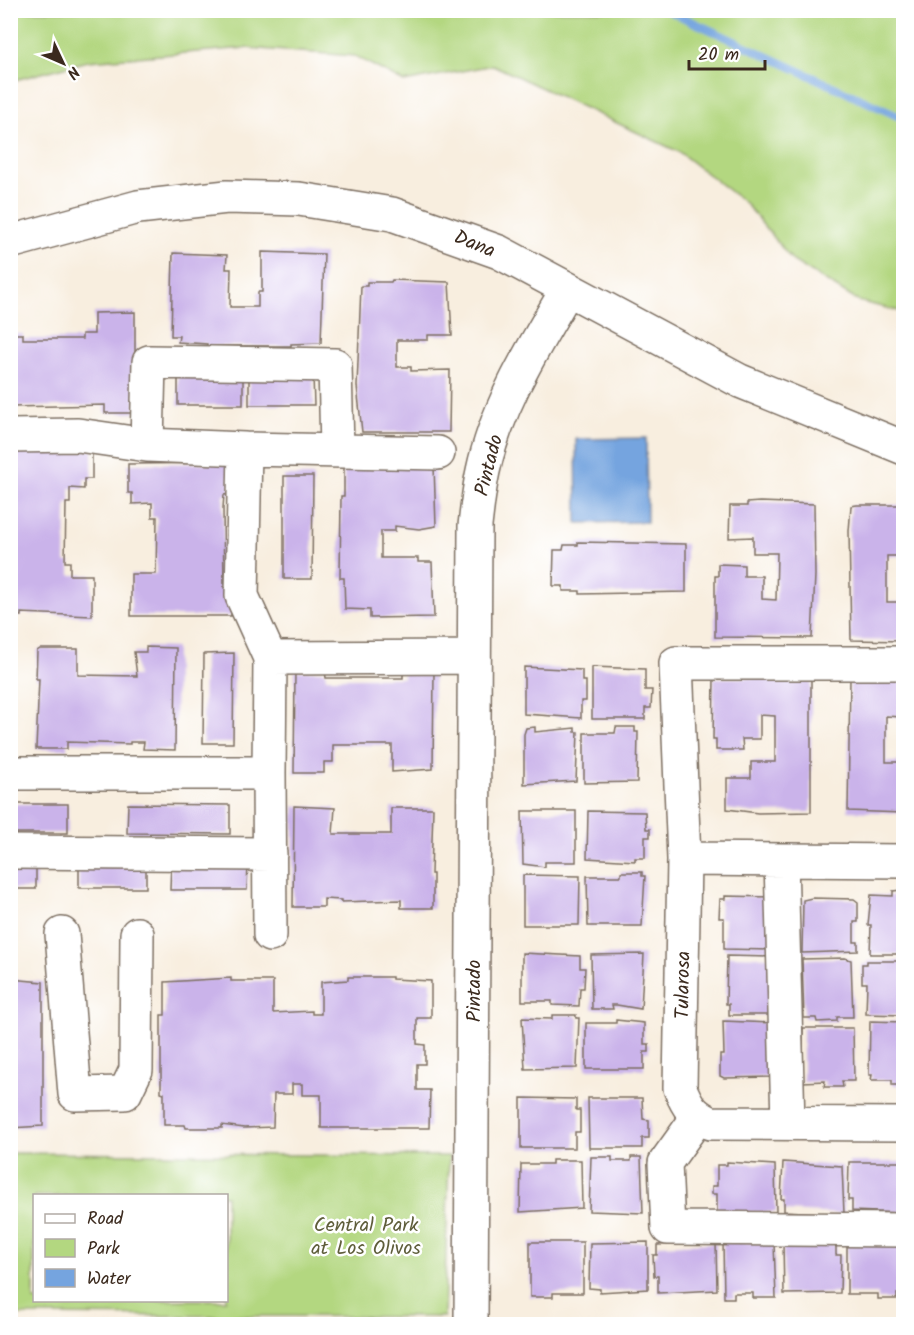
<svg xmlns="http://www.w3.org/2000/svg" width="914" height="1335" font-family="Kalam,sans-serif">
	<rect width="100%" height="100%" fill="#fff"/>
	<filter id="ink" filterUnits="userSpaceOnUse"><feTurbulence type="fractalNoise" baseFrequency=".0167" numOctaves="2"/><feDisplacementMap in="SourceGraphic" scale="12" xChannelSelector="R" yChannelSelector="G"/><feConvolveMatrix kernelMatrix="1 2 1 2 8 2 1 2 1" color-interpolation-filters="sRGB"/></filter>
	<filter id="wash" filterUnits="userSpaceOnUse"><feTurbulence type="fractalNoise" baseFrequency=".008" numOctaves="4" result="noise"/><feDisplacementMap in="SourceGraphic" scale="24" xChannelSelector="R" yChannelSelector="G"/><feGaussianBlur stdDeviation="1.35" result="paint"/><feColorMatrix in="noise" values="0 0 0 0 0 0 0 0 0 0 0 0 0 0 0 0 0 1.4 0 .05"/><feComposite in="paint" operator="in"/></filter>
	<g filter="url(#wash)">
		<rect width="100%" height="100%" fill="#f8eedf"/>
		<!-- green -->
		<path fill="#b3d780" stroke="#77804f" stroke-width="1.5" fill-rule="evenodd" d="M 10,11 L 903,11 L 903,312 L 858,301 L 793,261 L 745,203 L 679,152 L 493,65 L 404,82 L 355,56 L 246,48 L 88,61 L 11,81 Z
			M 11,1153 L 449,1156 L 444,1317 L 11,1315 ZM 34,1196 L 226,1196 L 226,1300 L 34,1300 Z"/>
		<!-- water -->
		<path fill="#75a4df" stroke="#58677e" stroke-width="1.5" d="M 646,438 L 647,522 L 577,523 L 576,439 Z"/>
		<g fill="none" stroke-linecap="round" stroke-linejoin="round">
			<!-- stream -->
			<path stroke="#75a4df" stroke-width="8" d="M 667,10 L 904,119"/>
		</g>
		<g id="blocks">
			<!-- building -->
			<path fill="#cab3ea" d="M 262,252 L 324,254 L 321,343 L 291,344 L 291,346 L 207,346 L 207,344 L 178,342 L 179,336 L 171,336 L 173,253 L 227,255 L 226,269 L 231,269 L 230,307 L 258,307 L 258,292 L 262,292 Z
				M 392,280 L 449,282 L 452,335 L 428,335 L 428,340 L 397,340 L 397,367 L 411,367 L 411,371 L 450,370 L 449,432 L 362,432 L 357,386 L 361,286 L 367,286 L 367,282 L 391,282 Z
				M 135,312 L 135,413 L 105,413 L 105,405 L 11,407 L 10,334 L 23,334 L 23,339 L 82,339 L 82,334 L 94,334 L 94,313 Z
				M 178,376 L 243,376 L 243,405 L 178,405 Z
				M 313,376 L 314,405 L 249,405 L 249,377 Z
				M 10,449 L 92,450 L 92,479 L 84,479 L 84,489 L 70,488 L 70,503 L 66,503 L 65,562 L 70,562 L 70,575 L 92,575 L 92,616 L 21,613 L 21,616 L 10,616 Z
				M 230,463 L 230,494 L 224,495 L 223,508 L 224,588 L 231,588 L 231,616 L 131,616 L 131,574 L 156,574 L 157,517 L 152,517 L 152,503 L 132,504 L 132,493 L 128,493 L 128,464 Z
				M 434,466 L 436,526 L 419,529 L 395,526 L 395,531 L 381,531 L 381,558 L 418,558 L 418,562 L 432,562 L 434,617 L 370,618 L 370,610 L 345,609 L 344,578 L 340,578 L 341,496 L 344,496 L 344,468 Z
				M 284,476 L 313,476 L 312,579 L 284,579 Z
				M 760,502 L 814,504 L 815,575 L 812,638 L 715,637 L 715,576 L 718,576 L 718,564 L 744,565 L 744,576 L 762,576 L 762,599 L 776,600 L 777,553 L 753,553 L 753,537 L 729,538 L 730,506 L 747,506 L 747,503 Z
				M 857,505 L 903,505 L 903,556 L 887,556 L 887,602 L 903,602 L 903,641 L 851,640 L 849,531 L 851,506 Z
				M 578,542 L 686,544 L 686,592 L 580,594 L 580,591 L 563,591 L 563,586 L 553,586 L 554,550 L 563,550 L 564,545 L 578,545 Z
				M 146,647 L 176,648 L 175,750 L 143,749 L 144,742 L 130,742 L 130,744 L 67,742 L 67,749 L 36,749 L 39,679 L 36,679 L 37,651 L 40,649 L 78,649 L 78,675 L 137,676 L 134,652 L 146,652 Z
				M 234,653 L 233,743 L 203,743 L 204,654 Z
				M 524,667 L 582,670 L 582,681 L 586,681 L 586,701 L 581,701 L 581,718 L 524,714 Z
				M 592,667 L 645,669 L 645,690 L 652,690 L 651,708 L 645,708 L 645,719 L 592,719 Z
				M 295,671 L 325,671 L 326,678 L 403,678 L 403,671 L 434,671 L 433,769 L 392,772 L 392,745 L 333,745 L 333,762 L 324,762 L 324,773 L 294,773 Z
				M 714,678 L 811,678 L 811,812 L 758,813 L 727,809 L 727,778 L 751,778 L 751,762 L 775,762 L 775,716 L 760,715 L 760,739 L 742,739 L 743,750 L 716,750 L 716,739 L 713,739 Z
				M 850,678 L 903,678 L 903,740 L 901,740 L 901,717 L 886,716 L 886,762 L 903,762 L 903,813 L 848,811 Z
				M 535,727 L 535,732 L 575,728 L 575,732 L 578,732 L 576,781 L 524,784 L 524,734 L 526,728 Z
				M 616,727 L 635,727 L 635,732 L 638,732 L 637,782 L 584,783 L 584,733 L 615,733 Z
				M 10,804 L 68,804 L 68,833 L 10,833 Z
				M 128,804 L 230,805 L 230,834 L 127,833 Z
				M 294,806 L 335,808 L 333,834 L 391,834 L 391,808 L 433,808 L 431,874 L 433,874 L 433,908 L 401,908 L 401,900 L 341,902 L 341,900 L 324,899 L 324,907 L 293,907 Z
				M 522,811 L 576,811 L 576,862 L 545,862 L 545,867 L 523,864 Z
				M 588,811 L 645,812 L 646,829 L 650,829 L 650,837 L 645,837 L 645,858 L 635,858 L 635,861 L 587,858 Z
				M 10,859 L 36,859 L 36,889 L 10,889 Z
				M 79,860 L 146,861 L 146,888 L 79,888 Z
				M 171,861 L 248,862 L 247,890 L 170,890 Z
				M 621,872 L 642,872 L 642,876 L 645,876 L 642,926 L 588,926 L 587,876 L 621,876 Z
				M 523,875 L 580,876 L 579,925 L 523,925 Z
				M 901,890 L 903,954 L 870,954 L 871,925 L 868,925 L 871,895 L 893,896 L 893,891 Z
				M 725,896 L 774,897 L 774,950 L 724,949 L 724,918 L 719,918 L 720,899 L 725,899 Z
				M 812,898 L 854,899 L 858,902 L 858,922 L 854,922 L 854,942 L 858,942 L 858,951 L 802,953 L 803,900 Z
				M 522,953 L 580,956 L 580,968 L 585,968 L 584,988 L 580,988 L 579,1006 L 552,1005 L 552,1001 L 522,1001 Z
				M 644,954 L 641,1009 L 617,1005 L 612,1005 L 613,1009 L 592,1009 L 591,955 Z
				M 727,956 L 775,957 L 775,1015 L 729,1015 L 729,1004 L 726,1004 Z
				M 845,958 L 851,960 L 853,1017 L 837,1017 L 837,1021 L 817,1022 L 816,1018 L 804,1018 L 802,959 Z
				M 867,961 L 903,961 L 903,1015 L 866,1014 L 867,983 L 862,983 L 862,964 L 867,964 Z
				M 348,977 L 392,977 L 392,979 L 431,981 L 431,1018 L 417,1018 L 417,1044 L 425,1045 L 425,1064 L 417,1064 L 417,1090 L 430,1090 L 429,1128 L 321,1128 L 321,1095 L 302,1095 L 302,1084 L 292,1084 L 292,1094 L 274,1094 L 273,1127 L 244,1128 L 222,1125 L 222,1128 L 186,1128 L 185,1125 L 164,1125 L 164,1093 L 161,1092 L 161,1015 L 165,1015 L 165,982 L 231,978 L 231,981 L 273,981 L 273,1013 L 312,1011 L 312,1014 L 321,1014 L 321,982 L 348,980 Z
				M 10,979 L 43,982 L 43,1126 L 10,1128 Z
				M 552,1015 L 576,1015 L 576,1018 L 579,1018 L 577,1068 L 525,1069 L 522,1018 L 552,1019 Z
				M 616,1020 L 644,1023 L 644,1044 L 649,1044 L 649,1052 L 644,1052 L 644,1069 L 586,1069 L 586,1023 L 616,1023 Z
				M 723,1021 L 774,1023 L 773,1077 L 724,1078 L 720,1076 L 720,1055 L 724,1055 Z
				M 870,1021 L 903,1022 L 903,1080 L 900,1080 L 900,1085 L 892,1085 L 892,1080 L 871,1080 L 872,1075 L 869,1075 Z
				M 803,1028 L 853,1028 L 854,1081 L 842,1081 L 843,1087 L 824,1087 L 825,1081 L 803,1082 Z
				M 521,1098 L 576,1099 L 576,1110 L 580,1110 L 580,1132 L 575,1132 L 575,1148 L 521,1148 Z
				M 588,1098 L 642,1098 L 643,1119 L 649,1120 L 649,1138 L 642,1138 L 642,1148 L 589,1148 Z
				M 591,1157 L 612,1157 L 612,1161 L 631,1161 L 631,1157 L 641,1157 L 643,1213 L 589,1211 Z
				M 552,1160 L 581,1160 L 582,1208 L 520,1212 L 521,1164 L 552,1164 Z
				M 727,1162 L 775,1165 L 776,1212 L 717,1212 L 717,1194 L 712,1194 L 712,1186 L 717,1186 L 717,1165 L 727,1165 Z
				M 783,1162 L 842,1166 L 844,1214 L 784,1211 L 784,1199 L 781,1199 Z
				M 849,1162 L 903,1162 L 903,1213 L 852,1211 L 852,1200 L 848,1200 Z
				M 530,1242 L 583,1242 L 583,1293 L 553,1293 L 553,1297 L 530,1297 Z
				M 648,1242 L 648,1289 L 600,1292 L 600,1289 L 589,1288 L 590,1243 Z
				M 723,1242 L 774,1243 L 776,1298 L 753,1298 L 753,1293 L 734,1293 L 734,1298 L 724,1298 Z
				M 716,1243 L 717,1290 L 658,1293 L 658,1276 L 654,1276 L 653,1255 L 657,1255 L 657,1245 Z
				M 783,1243 L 836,1245 L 836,1255 L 841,1255 L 840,1293 L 784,1294 Z
				M 847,1243 L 900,1244 L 901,1295 L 897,1294 L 897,1299 L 878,1299 L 878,1294 L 847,1294 Z"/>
		</g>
	</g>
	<g filter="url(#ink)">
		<use href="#blocks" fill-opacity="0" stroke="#7d6f62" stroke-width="1.5"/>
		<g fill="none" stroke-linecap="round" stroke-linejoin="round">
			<defs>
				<path id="minor" d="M 10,242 L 138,207 L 227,197 L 299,199 L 392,214 L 499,252 L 740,381 L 904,448
					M 10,436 L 78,435 L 147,445 L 245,449 L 242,596 L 270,658 L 269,773 L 10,773
					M 147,445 L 149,362 L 335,365 L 337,450
					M 245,449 L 438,453
					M 270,658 L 474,657
					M 269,773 L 270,935
					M 10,852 L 270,854
					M 684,859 L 676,663 L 904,663
					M 781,860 L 788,1123
					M 904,861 L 684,859 L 680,1088 C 687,1106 693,1115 711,1123 L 904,1124
					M 62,934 L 75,1094 L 125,1093 L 136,1070 L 137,934
					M 698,1117 L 665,1163 L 668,1228 L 904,1230
					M 471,1324 L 475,526 C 477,508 479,489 483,471 C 497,405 534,347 567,290"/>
			</defs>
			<!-- minor casing -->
			<use href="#minor" stroke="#7d6f62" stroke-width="36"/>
			<!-- minor -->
			<use href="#minor" stroke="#fff" stroke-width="33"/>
		</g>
	</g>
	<g text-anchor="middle" stroke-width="5" stroke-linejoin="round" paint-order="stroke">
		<!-- street labels -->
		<g font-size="20" fill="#3b2a1e" stroke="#fff">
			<text transform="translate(475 243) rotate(22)" y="7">Dana</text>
			<text transform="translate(488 465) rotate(-76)" y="7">Pintado</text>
			<text transform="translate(682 985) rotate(-89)" y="7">Tularosa</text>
			<text transform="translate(473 991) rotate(-90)" y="7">Pintado</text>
		</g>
		<!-- park labels -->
		<g font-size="20" fill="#5f5e3b" stroke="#fff">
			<text x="366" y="1231">Central Park<tspan x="366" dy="23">at Los Olivos</tspan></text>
		</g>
	</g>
	<!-- margin -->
	<rect width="914" height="1335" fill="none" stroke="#fff" stroke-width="36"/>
	<!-- legend -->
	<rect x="33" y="1194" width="195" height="108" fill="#ffffff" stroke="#b1aaa5" stroke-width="1.5"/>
	<rect x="45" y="1214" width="30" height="9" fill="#ffffff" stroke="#b1aaa5" stroke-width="1.5"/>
	<text x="87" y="1224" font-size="18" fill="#3b2a1e">Road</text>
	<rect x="45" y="1239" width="30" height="18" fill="#b3d780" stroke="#b1aaa5" stroke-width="1.5"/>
	<text x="87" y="1254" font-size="18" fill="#3b2a1e">Park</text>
	<rect x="45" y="1269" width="30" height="18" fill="#75a4df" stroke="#b1aaa5" stroke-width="1.5"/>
	<text x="87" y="1284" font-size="18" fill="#3b2a1e">Water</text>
	<!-- north arrow -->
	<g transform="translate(63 63) rotate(134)" stroke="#ffffff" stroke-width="4.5" paint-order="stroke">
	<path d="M0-4.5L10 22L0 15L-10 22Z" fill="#3b2a1e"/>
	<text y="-9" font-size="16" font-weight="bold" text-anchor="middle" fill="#3b2a1e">N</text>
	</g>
	<!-- scale -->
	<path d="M689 60v9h76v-9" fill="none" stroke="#3b2a1e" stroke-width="3"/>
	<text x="698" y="60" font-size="18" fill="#3b2a1e" stroke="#ffffff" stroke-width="4.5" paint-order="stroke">20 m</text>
</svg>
